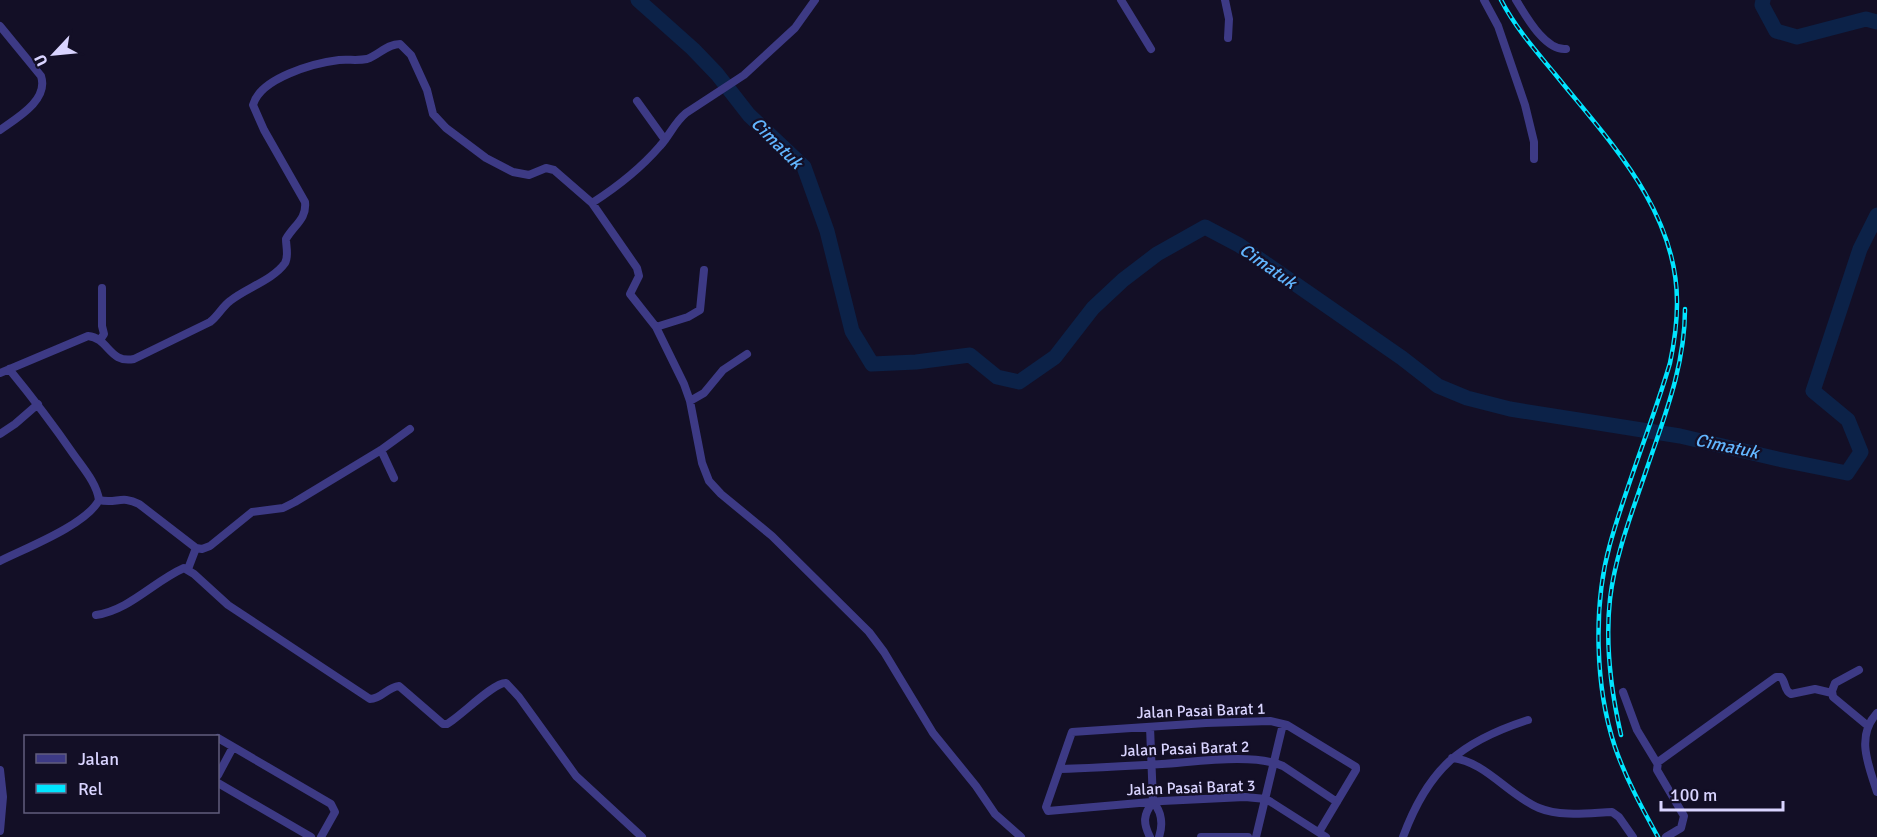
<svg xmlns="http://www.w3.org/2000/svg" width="1877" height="837" font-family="Signika,sans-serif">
	<rect width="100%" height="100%" fill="#130f26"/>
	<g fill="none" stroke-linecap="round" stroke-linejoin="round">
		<!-- river -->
		<path stroke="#0c2248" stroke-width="15" d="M 638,0 L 693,49 L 717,74 L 749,115 L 804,167 L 827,231 L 852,331 L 872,364 L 916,362 L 970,355 L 997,377 L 1019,382 L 1055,357 L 1093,308 L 1123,280 L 1157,254 L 1205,227 L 1239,245 L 1402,358 L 1438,386 L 1467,398 L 1510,409 L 1680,436 L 1778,459 L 1847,473 L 1861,452 L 1848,420 L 1813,391 L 1860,249 L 1877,215
			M 1763,0 L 1762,5 L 1776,31 L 1797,37 L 1866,19 L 1877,22"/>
		<!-- minor -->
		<path stroke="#3d3a85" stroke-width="8" d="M 1121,0 L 1151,49
			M 1225,0 L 1229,19 L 1228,38
			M 1484,0 L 1498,26 L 1525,105 L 1534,142 L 1534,159
			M 1516,0 C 1526,16 1545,51 1566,49
			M 0,26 L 41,76 C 49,100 17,118 0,130
			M 637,101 L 665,140
			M 592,203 L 637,268 L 639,276 L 630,294 L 656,327 L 684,384 L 690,401 L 702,463 L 709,481 L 721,494 L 772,536 L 869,632 L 884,652 L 933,733 L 976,786 L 995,814 L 1021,837
			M 656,327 L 688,317 L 700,310 L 704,270
			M 100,340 L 104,334 L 102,326 L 102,288
			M 0,373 L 88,336 C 109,338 109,364 134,359 L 210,322 C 218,316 222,307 230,301 C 246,288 273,280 285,263 C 289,256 286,247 286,239 C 294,225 307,219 305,202 L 264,130 L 253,105 C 260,78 314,63 339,60 C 348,59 357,61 367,59 C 379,55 387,44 400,44 L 411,55 L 427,90 L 433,114 L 446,128 L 486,158 L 513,172 L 529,175 L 546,168 L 554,170 L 592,203 C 617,187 641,168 660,146 C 670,135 674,123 686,113 L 744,75 L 795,28 L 815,0
			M 690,401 L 704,393 L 723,370 L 747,354
			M 0,434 L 15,424 L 38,404
			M 381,450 L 394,478
			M 99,500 C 116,504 122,495 139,504 L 196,548 L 202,549 L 210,546 L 252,512 L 283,508 L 295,502 L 381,450 L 410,429
			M 0,561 C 26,548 86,525 99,500 C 97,484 84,469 74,455 C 54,426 32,397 9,369
			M 188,569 L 196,548
			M 96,615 C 130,610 154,581 184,568 L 194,574 L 228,605 L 370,699 C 382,699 387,687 399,686 L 443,724 L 447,724 C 461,716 494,682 506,683 L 519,697 L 576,776 L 642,837
			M 1859,670 L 1835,683 L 1832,691 L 1833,697 L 1868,726
			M 1623,692 L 1637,730 L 1657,763
			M 1877,713 C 1855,737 1869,766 1877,792
			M 1150,727 L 1153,802 C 1162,812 1163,825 1159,837
			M 218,738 L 331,804 L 335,812 L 321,837
			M 1452,758 C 1485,761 1508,795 1539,808 C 1561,817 1588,813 1612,812 L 1619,817 L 1633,837
			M 1060,769 C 1094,768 1128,766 1162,764 C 1195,762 1254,753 1283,766 L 1337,802
			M 0,770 L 3,797 L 0,831
			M 218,775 L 233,747
			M 218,783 L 311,837
			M 1319,832 L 1356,770 L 1356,767 L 1287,725 L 1270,721 L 1206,723 L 1072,732 L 1046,807 L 1048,811 L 1162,801 L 1245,797 L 1266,799 L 1271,802 L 1326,837
			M 1150,837 C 1143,823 1143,815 1153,802
			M 1201,837 L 1248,837
			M 1256,837 L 1283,724
			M 1403,837 C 1428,769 1460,742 1528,720
			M 1666,837 L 1681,828 L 1684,816 L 1657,770 L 1658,762 L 1776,677 L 1781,677 C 1786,682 1784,691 1791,694 L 1815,689 L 1832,693"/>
		<defs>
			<path id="rail" d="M 1501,0 C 1515,27 1535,50 1555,74 C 1609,141 1678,211 1677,304 C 1677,324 1674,344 1670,363 C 1652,424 1627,483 1610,544 C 1593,605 1595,687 1615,747 C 1626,779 1642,808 1658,837
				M 1621,735 C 1611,691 1605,644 1610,599 C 1615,555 1633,510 1647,468 C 1665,415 1685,365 1685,309"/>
		</defs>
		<!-- rail casing -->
		<use href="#rail" stroke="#00e5ff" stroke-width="4.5"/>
		<!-- rail -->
		<use href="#rail" stroke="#130f26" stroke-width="2" stroke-dasharray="7" stroke-linecap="butt"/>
	</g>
	<g text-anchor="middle" stroke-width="4.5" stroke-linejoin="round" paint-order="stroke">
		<!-- street labels -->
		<g font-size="16" fill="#d9d4ff" stroke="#130f26">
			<text transform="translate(1201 710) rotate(-2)" y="6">Jalan Pasai Barat 1</text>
			<text transform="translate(1185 748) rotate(-2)" y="6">Jalan Pasai Barat 2</text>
			<text transform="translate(1191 787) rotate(-2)" y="6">Jalan Pasai Barat 3</text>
		</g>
		<!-- water labels -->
		<g font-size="18" font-style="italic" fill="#62b6ff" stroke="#130f26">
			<text transform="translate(777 143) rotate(45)" y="6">Cimatuk</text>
			<text transform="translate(1268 266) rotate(35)" y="6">Cimatuk</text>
			<text transform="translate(1727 446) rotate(12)" y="6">Cimatuk</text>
		</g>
	</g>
	<!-- legend -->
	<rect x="24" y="735" width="195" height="78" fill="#130f26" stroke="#625e7d" stroke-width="1.5"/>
	<rect x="36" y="754" width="30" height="9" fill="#3d3a85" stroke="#625e7d" stroke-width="1.5"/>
	<text x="78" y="765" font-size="18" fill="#d9d4ff">Jalan</text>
	<rect x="36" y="784" width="30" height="9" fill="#00e5ff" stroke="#625e7d" stroke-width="1.5"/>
	<text x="78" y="795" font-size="18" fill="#d9d4ff">Rel</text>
	<!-- north arrow -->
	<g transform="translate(54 54) rotate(244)" stroke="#130f26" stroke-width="4.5" paint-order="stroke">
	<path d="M0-4.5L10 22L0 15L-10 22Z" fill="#d9d4ff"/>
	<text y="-9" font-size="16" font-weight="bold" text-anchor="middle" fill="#d9d4ff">U</text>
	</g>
	<!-- scale -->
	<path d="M1661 801v9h122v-9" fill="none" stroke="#d9d4ff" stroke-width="3"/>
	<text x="1670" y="801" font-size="18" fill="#d9d4ff" stroke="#130f26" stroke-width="4.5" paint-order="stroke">100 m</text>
</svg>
